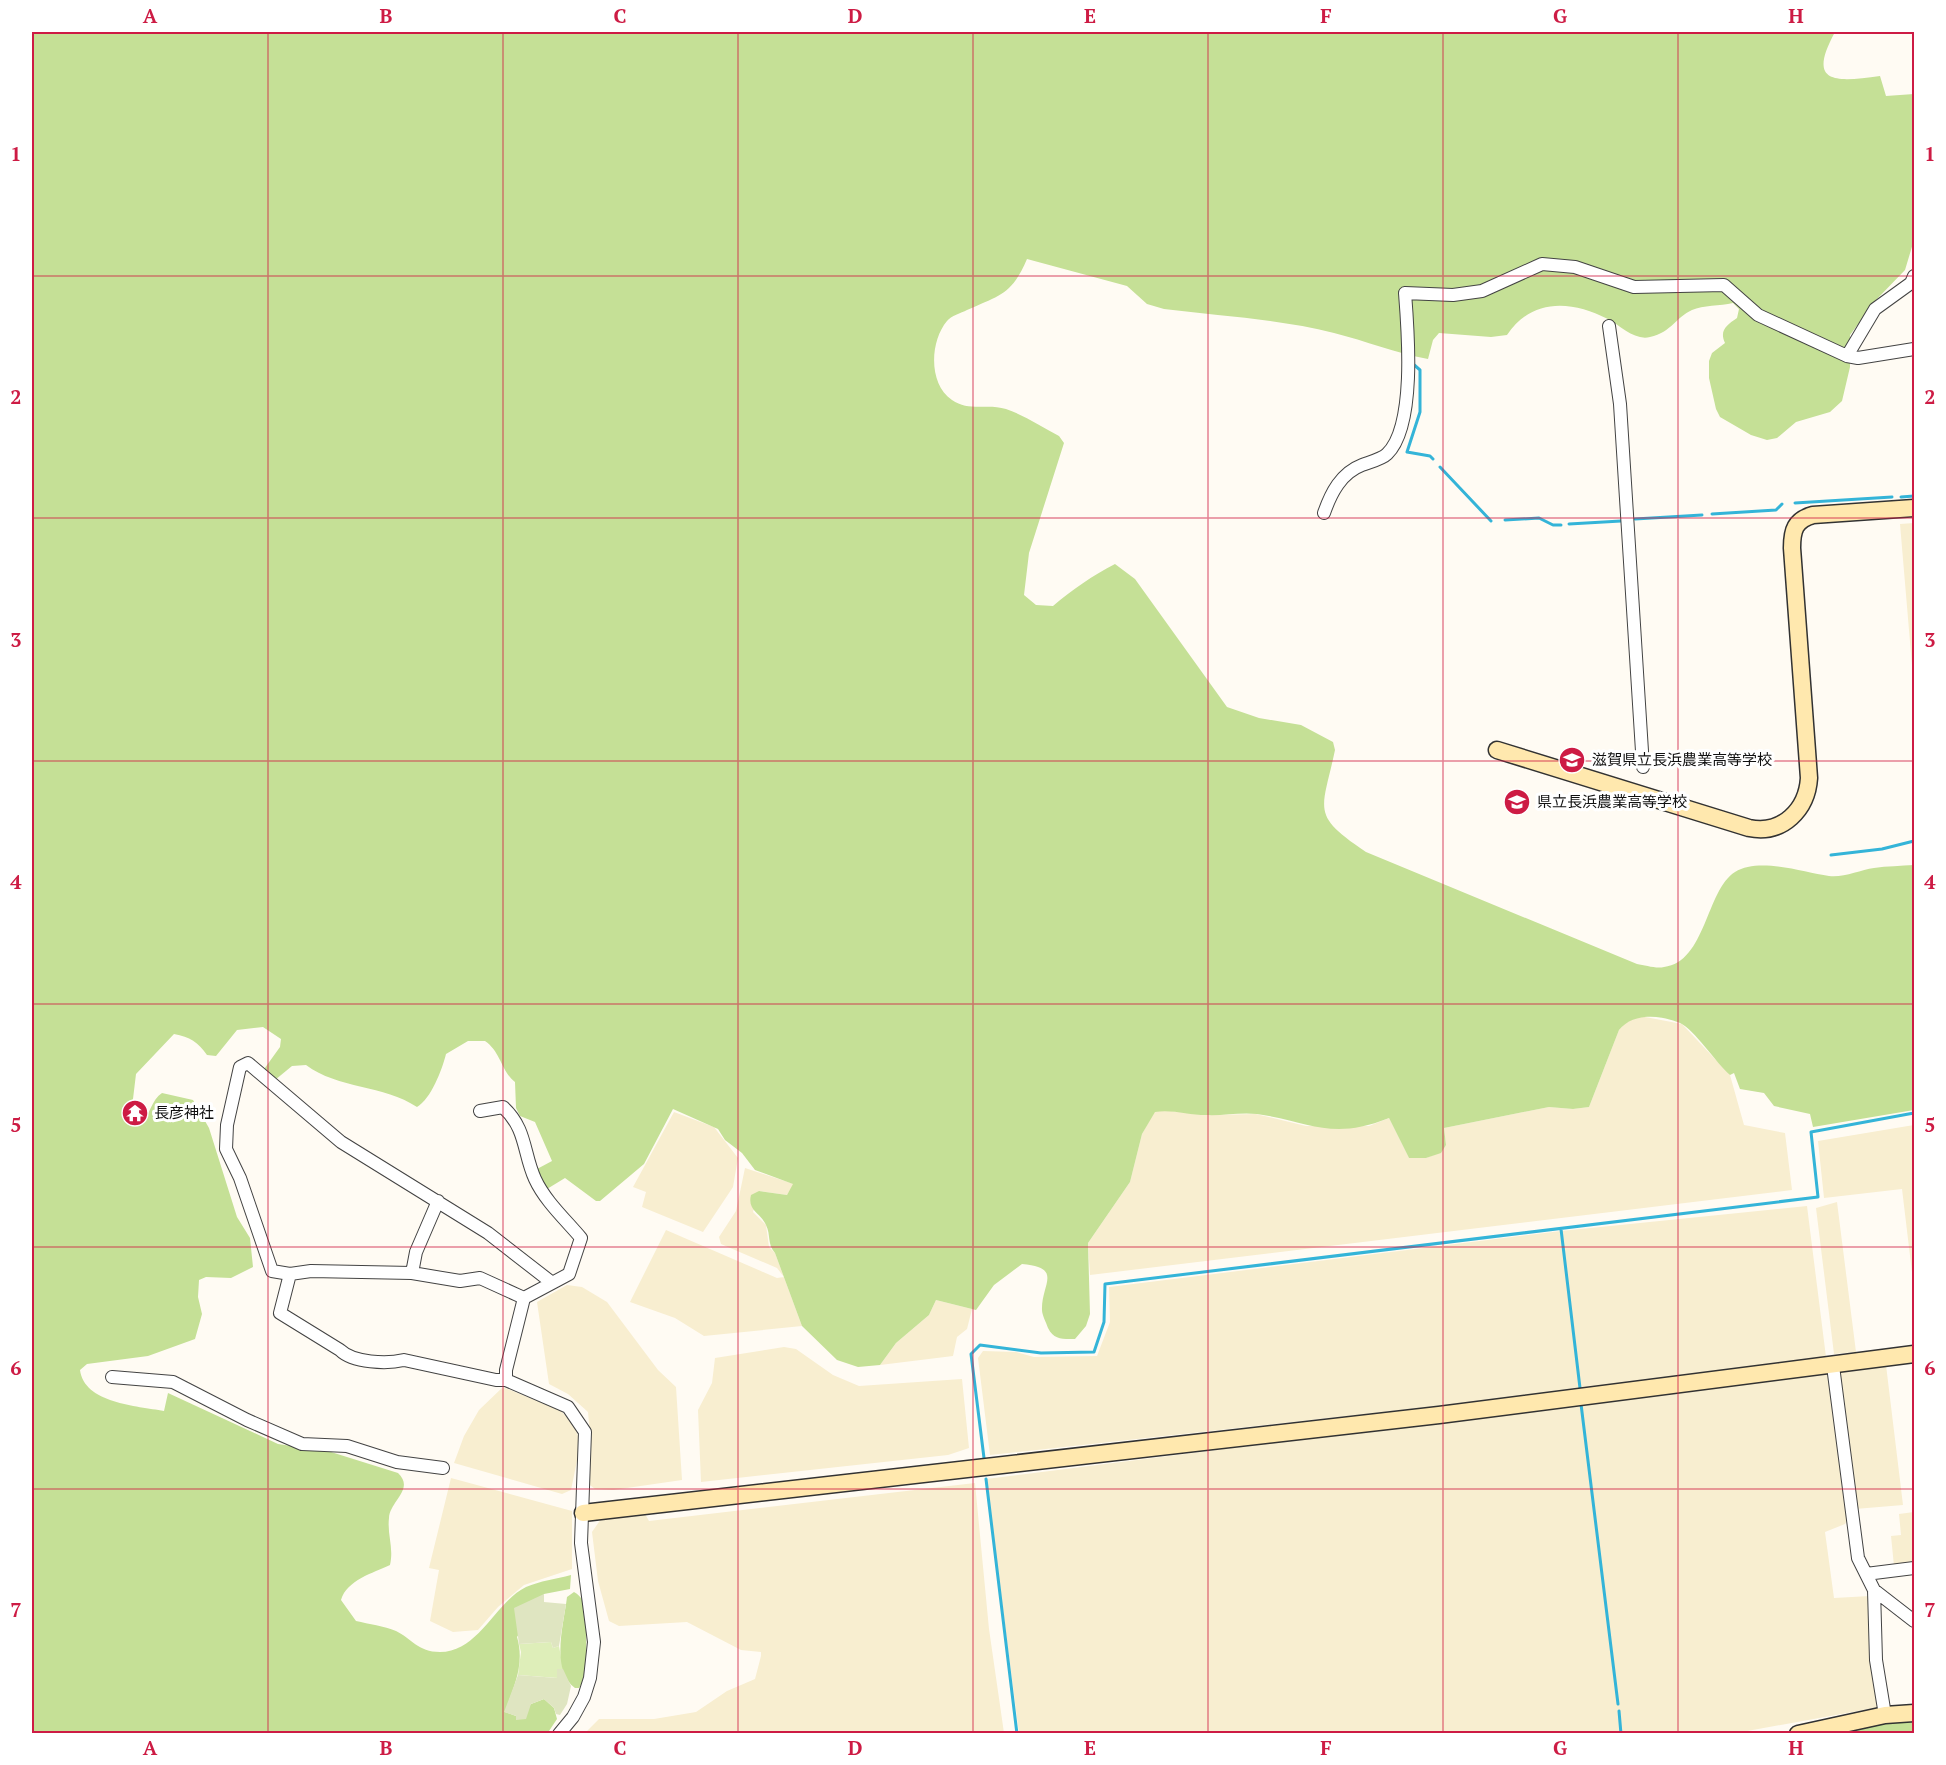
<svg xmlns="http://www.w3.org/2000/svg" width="1946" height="1765" font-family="'PT Serif','Noto Sans JP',serif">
	<rect width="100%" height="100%" fill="#fffbf3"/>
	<!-- farmland -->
	<path fill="#f8eed0" d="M 1914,523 L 1914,689 L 1900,524 Z
		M 1640,1016 L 1682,1024 L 1730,1075 L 1744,1125 L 1785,1133 L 1792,1190 L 1090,1275 L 1088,1243 L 1130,1182 L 1142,1134 L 1154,1112 L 1163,1110 L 1205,1115 L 1256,1114 L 1306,1126 L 1369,1126 L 1389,1118 L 1409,1158 L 1426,1158 L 1441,1152 L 1446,1145 L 1444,1128 L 1549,1107 L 1573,1109 L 1589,1107 L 1619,1030 L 1625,1023 Z
		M 674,1112 L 714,1127 L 738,1158 L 733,1187 L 703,1232 L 642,1207 L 646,1192 L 633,1187 Z
		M 1914,1125 L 1914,1289 L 1902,1189 L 1824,1198 L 1818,1141 Z
		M 745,1168 L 794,1184 L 787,1195 L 759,1191 L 753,1212 L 766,1225 L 769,1247 L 775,1253 L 802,1326 L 704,1336 L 675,1318 L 630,1302 L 666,1230 L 777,1278 L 784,1277 L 777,1268 L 721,1244 L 719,1237 L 736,1211 Z
		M 1837,1202 L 1856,1352 L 1834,1354 L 1816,1208 Z
		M 1807,1206 L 1826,1357 L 1438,1406 L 990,1455 L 978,1358 L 983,1351 L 1016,1352 L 1034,1357 L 1097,1356 L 1110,1322 L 1109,1287 L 1561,1231 Z
		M 567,1285 L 582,1287 L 607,1302 L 658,1370 L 676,1387 L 682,1480 L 613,1490 L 595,1489 L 586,1482 L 591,1446 L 588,1412 L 568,1394 L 549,1384 L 537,1302 Z
		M 936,1300 L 972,1309 L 967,1329 L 957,1337 L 953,1356 L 880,1365 L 896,1343 L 929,1315 Z
		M 784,1347 L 796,1349 L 833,1375 L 859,1386 L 962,1379 L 969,1448 L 948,1455 L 701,1482 L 698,1410 L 712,1383 L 715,1358 Z
		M 1886,1365 L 1903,1505 L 1855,1509 L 1838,1372 Z
		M 1829,1373 L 1848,1519 L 1845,1524 L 1825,1532 L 1834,1598 L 1870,1596 L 1880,1707 L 1731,1734 L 1019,1733 L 986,1479 Z
		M 503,1387 L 561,1411 L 574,1425 L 578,1436 L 578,1456 L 571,1490 L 562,1494 L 454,1463 L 464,1436 L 479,1410 Z
		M 451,1478 L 572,1511 L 572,1569 L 524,1585 L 498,1607 L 478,1630 L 453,1632 L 430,1621 L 439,1570 L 429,1568 Z
		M 975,1483 L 989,1629 L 1004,1733 L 584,1734 L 599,1719 L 654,1719 L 696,1712 L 727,1691 L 755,1679 L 761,1656 L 761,1652 L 741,1650 L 687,1622 L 619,1626 L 609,1621 L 598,1581 L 592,1532 L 601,1519 L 644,1512 L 649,1521 Z
		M 1914,1512 L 1914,1563 L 1894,1566 L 1891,1536 L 1901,1535 L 1899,1514 Z"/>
	<!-- green -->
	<path fill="#deeeb9" d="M 551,1642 L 553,1648 L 559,1646 L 563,1669 L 557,1669 L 558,1678 L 518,1675 L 521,1652 L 519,1644 Z"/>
	<!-- forest -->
	<path fill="#c5e096" d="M 32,32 L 1835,32 C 1806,85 1836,82 1880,76 L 1886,96 L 1914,94 L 1914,240 L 1905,270 L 1876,300 L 1850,335 L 1850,367 L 1842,401 L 1830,412 L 1796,422 L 1777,438 L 1767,440 L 1751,435 L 1720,417 L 1716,409 L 1709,378 L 1709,361 L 1712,353 L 1725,343 C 1719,330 1727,325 1737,318 L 1739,309 L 1733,303 C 1720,306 1703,305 1692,310 C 1676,317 1672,332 1650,337 C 1635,341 1621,326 1608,319 C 1571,300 1532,298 1507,335 L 1491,337 L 1439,333 L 1433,340 L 1428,359 C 1395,353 1366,341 1334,333 C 1279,319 1220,316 1164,309 L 1147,304 L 1127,286 L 1027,259 C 1012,294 1001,295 967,310 C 961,313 951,316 947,321 C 930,341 928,384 952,400 C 969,412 988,403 1006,409 C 1024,415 1042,427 1059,436 L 1064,443 L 1029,553 L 1024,595 L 1036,605 L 1053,606 C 1073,589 1092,576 1115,564 L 1135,579 L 1227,707 L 1259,718 L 1301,725 L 1333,742 L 1335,750 C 1322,812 1310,814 1366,852 L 1637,964 C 1645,965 1656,969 1664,967 C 1706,962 1706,890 1735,872 C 1759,857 1802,872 1829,876 C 1843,878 1860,870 1874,868 C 1887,866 1901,866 1914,865 L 1914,1110 L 1813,1127 L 1810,1114 L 1774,1106 L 1764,1093 L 1740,1089 L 1734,1073 L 1730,1075 C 1716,1063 1694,1029 1680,1023 C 1661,1015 1633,1012 1619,1030 L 1589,1107 L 1573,1109 L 1549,1107 L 1444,1128 L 1446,1145 L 1441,1153 L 1426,1158 L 1409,1158 L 1389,1118 C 1331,1141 1312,1122 1257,1114 C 1240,1112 1222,1116 1206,1115 C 1189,1115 1171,1109 1155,1112 L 1142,1134 L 1130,1182 L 1088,1243 L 1090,1314 L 1086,1326 L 1075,1339 C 1062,1339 1054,1340 1048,1328 C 1046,1322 1042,1315 1042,1310 C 1041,1284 1064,1268 1022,1264 L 994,1285 L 976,1310 L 936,1300 L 929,1315 L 896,1343 L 880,1365 L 858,1367 L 837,1360 L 802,1326 L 775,1253 C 767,1244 771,1235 766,1225 C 761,1213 747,1211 751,1195 L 759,1191 L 787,1195 L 793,1184 L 755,1170 L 742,1153 L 725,1140 L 718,1129 L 673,1109 L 644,1164 L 600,1201 L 596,1201 L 565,1178 L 547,1189 L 537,1169 L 552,1161 L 535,1122 L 520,1116 L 516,1108 L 515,1082 C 501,1071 501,1052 485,1041 L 468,1041 L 446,1054 C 442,1070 431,1099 417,1107 C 384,1085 338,1089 306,1065 L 292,1066 L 275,1080 L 262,1072 L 280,1047 L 281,1039 L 263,1027 L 237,1030 L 216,1056 L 207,1055 C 198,1042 190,1037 174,1034 L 136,1074 L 133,1099 L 123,1117 L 128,1123 L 141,1125 C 149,1116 152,1099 162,1093 L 193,1100 L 209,1128 L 237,1217 L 250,1238 L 253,1267 L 231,1278 L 206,1277 L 199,1280 L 198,1297 L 202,1314 L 195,1339 L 148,1356 L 87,1364 L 80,1370 C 84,1403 137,1406 164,1411 L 168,1393 L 278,1444 L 331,1452 L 398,1473 C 415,1489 390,1501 389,1518 C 387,1535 394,1547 390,1565 C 373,1573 347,1580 341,1600 L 356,1621 C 369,1624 384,1626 396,1631 C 411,1638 418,1652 440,1652 C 479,1652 495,1602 526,1587 C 540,1581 556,1579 571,1575 L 570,1589 L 544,1594 L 517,1637 C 525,1664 514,1686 505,1712 L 516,1716 L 516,1720 L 531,1704 L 544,1699 L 554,1708 L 557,1719 L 547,1734 L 32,1734 Z
		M 574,1592 C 578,1594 581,1597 583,1602 C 587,1617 589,1678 579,1688 L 575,1688 C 550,1670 564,1623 567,1597 Z
		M 1914,1720 L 1914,1733 L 1835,1734 L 1863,1725 Z"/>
	<!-- cemetery -->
	<path fill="#dfe5c1" d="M 544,1594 L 544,1602 L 566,1604 L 559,1646 L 553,1648 L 551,1642 L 519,1644 L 514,1608 Z
		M 557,1669 L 563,1669 L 571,1686 L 567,1704 L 560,1715 L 556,1714 L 554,1708 L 544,1699 L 531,1704 L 526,1719 L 516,1720 L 516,1716 L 504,1712 L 518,1675 L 557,1678 Z"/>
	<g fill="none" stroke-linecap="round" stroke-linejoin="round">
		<!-- stream -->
		<path stroke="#34b4d8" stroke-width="3" d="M 1412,363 L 1420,370 L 1420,412 L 1407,452 L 1430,456 L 1433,459
			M 1440,467 L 1491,521
			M 1901,497 L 1914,496
			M 1795,503 L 1892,497
			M 1712,514 L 1776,510 L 1782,504
			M 1635,519 L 1702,515
			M 1505,520 L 1539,518 L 1553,525 L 1561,525
			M 1569,524 L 1621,521
			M 1831,855 L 1882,849 L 1914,841
			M 1561,1229 L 1580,1388
			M 1581,1404 L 1618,1704
			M 984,1458 L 971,1354 L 980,1345 L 1041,1353 L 1094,1352 L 1104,1322 L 1105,1284 L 1818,1197 L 1811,1132 L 1914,1113
			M 986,1479 L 1017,1734
			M 1619,1711 L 1621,1734"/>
		<defs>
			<path id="street" d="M 1609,326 L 1620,404 L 1643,767
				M 1847,356 L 1875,309 L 1911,283 L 1914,276
				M 1324,513 C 1331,493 1341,473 1362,465 C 1370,462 1382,459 1387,454 C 1416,426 1408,331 1405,293 L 1453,295 L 1482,291 L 1542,264 L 1575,267 L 1634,287 L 1724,285 L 1758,315 L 1847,356 L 1858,358 L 1914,349
				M 480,1111 L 503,1107 C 527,1129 523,1153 535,1179 C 545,1201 566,1220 581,1238 L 569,1274 L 524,1298 L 506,1370 L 506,1380
				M 412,1273 L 416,1252 L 438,1201
				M 290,1274 L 280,1313 L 340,1350 C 353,1363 387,1364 404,1360 L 496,1380 L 506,1380 L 568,1407 L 585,1432 L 581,1543 L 594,1642 L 590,1678 L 584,1697 L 573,1717 L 559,1734
				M 524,1298 L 480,1278 L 460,1281 L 412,1273 L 311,1271 L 290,1274 L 272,1271 L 240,1178 L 226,1149 L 227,1125 L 240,1067 L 248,1063 L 341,1142 L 488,1233 L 551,1282
				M 1833,1366 L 1858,1558 L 1874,1590 L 1914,1621
				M 112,1377 L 173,1382 L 247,1420 L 302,1444 L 347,1446 L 397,1462 L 443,1468
				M 1866,1574 L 1914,1568
				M 1874,1590 L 1876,1660 L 1885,1715"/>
			<path id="secondary" d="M 1497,750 L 1749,828 C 1783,835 1807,809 1809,778 L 1792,548 C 1792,530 1795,520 1813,515 L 1914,508
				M 583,1513 L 1439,1415 L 1914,1354
				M 1798,1734 L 1885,1715 L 1914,1713"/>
		</defs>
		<!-- street casing -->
		<use href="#street" stroke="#434343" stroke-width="14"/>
		<!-- secondary casing -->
		<use href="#secondary" stroke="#323232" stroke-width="19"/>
		<!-- street -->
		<use href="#street" stroke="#fff" stroke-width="12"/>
		<!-- secondary -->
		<use href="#secondary" stroke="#ffe8ae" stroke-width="16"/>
	</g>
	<!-- grid -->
	<path fill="none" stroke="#cd1b44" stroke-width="1.5" stroke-opacity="0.55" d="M 268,32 L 268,1734M 503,32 L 503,1734M 738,32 L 738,1734M 973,32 L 973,1734M 1208,32 L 1208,1734M 1443,32 L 1443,1734M 1678,32 L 1678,1734M 32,276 L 1914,276M 32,518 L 1914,518M 32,761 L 1914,761M 32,1004 L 1914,1004M 32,1247 L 1914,1247M 32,1489 L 1914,1489"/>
	<!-- icons -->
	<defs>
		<symbol id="school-disc" viewBox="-11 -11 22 22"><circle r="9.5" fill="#cd1b44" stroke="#fff"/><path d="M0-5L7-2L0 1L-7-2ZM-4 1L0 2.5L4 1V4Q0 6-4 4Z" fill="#fff"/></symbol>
		<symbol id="temple-disc" viewBox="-11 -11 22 22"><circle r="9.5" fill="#cd1b44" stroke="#fff"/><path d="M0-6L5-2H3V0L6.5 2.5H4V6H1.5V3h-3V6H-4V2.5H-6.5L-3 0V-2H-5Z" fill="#fff"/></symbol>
	</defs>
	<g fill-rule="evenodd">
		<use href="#school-disc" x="1557" y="745" width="30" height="30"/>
		<use href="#school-disc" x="1502" y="787" width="30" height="30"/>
		<use href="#temple-disc" x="120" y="1098" width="30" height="30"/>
	</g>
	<g text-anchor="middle" stroke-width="6" stroke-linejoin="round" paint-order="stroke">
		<!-- poi labels -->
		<g font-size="15" fill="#101010" stroke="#fff" text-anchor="start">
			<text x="1592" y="765">滋賀県立長浜農業高等学校</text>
			<text x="1537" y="807">県立長浜農業高等学校</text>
			<text x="154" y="1118">長彦神社</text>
		</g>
	</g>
	<!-- border -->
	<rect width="1946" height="1765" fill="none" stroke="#ffffff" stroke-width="66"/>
	<rect x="33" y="33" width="1880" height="1699" fill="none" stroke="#cd1b44" stroke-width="2"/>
	<g font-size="20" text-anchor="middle" font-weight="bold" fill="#cd1b44">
		<text x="150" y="23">A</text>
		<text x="386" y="23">B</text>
		<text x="620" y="23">C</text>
		<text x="855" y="23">D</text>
		<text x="1090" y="23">E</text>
		<text x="1326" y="23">F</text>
		<text x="1560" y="23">G</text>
		<text x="1796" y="23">H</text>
		<text x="16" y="161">1</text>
		<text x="1930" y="161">1</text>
		<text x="16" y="404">2</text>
		<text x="1930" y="404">2</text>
		<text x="16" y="647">3</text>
		<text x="1930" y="647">3</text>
		<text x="16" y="889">4</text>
		<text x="1930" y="889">4</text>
		<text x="16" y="1132">5</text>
		<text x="1930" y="1132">5</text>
		<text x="16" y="1375">6</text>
		<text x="1930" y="1375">6</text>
		<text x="16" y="1617">7</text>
		<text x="1930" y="1617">7</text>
		<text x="150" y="1755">A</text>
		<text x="386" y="1755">B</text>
		<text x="620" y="1755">C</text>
		<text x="855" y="1755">D</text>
		<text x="1090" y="1755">E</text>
		<text x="1326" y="1755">F</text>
		<text x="1560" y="1755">G</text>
		<text x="1796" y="1755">H</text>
	</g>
</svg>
